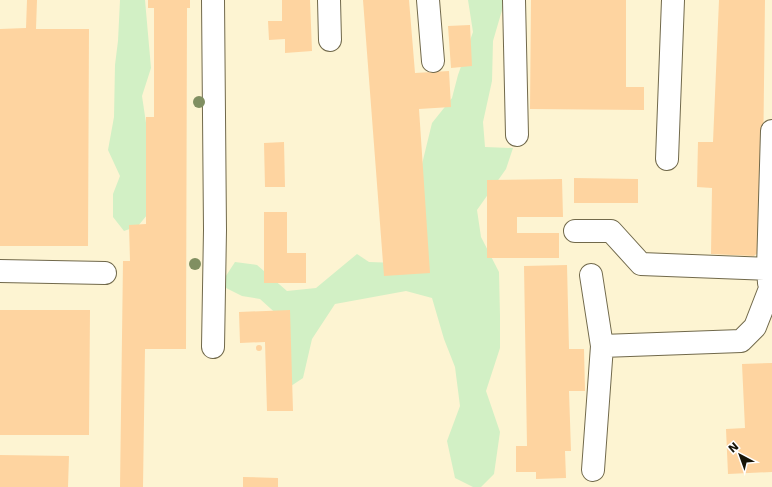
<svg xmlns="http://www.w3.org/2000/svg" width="772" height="487" font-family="'DejaVu Sans',sans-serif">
	<rect width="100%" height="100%" fill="#fdf4d2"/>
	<!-- green -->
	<path fill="#d2f0c5" d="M 120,0 L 145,0 L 151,68 L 142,96 L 149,143 L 146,184 L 152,209 L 138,226 L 124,231 L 113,217 L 113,194 L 120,176 L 108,150 L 114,117 L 115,65 L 118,41 Z
		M 468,0 L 505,0 L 493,41 L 492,81 L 483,122 L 485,147 L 513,148 L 506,169 L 477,210 L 481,237 L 499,272 L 500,316 L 500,348 L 486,391 L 500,432 L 494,474 L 481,487 L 473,487 L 455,478 L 447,441 L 460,406 L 455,367 L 444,339 L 432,298 L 406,291 L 335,304 L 312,339 L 303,378 L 288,388 L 281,318 L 260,299 L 242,296 L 220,285 L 235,262 L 257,265 L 287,291 L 316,288 L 357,254 L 369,262 L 398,263 L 432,123 L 452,98 L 458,75 L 473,32 Z"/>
	<!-- building -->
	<path fill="#fed4a0" d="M 27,0 L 37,0 L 36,29 L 89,29 L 88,246 L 0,246 L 0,29 L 26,28 Z
		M 148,0 L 190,0 L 190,8 L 187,8 L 186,349 L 145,349 L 143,487 L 120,487 L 123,261 L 130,261 L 129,225 L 146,224 L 146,117 L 154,117 L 154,8 L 148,8 Z
		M 282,0 L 310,0 L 312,51 L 285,53 L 285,39 L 269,40 L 268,21 L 282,21 Z
		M 363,0 L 409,0 L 415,73 L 449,71 L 451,107 L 419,109 L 430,273 L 384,276 Z
		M 531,0 L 626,0 L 626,87 L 644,87 L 644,110 L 530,109 Z
		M 719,0 L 765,0 L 762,249 L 754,256 L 711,254 L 712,188 L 697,187 L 698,142 L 713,142 Z
		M 470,25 L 472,66 L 451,68 L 448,26 Z
		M 284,142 L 285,187 L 265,187 L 264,143 Z
		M 574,178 L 638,179 L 638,203 L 574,203 Z
		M 562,179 L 563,217 L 517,217 L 517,233 L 559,233 L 559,258 L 487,258 L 487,180 Z
		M 264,212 L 287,212 L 287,253 L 306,253 L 306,283 L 264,283 Z
		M 567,265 L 569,349 L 584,349 L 585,391 L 569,391 L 571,451 L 565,451 L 566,478 L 536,479 L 536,472 L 516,472 L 516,446 L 527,446 L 524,266 Z
		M 0,310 L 90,310 L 89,435 L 0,435 Z
		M 290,310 L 293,411 L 267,411 L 265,342 L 240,343 L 239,312 Z
		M256 348a3 3 0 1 1 6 0a3 3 0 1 1-6 0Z
		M 772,363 L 772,472 L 728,474 L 726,429 L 745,428 L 742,364 Z
		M 0,455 L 69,456 L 68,487 L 0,487 Z
		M 243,477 L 278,478 L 278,487 L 243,487 Z"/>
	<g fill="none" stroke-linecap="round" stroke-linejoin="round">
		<defs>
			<path id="minor" d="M 213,0 L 215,230 L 213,347
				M 329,0 L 330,40
				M 428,0 L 433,61
				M 514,0 L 517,135
				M 667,159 L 673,0
				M 575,231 L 611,231 L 641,264 L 768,269
				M 0,271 L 105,273
				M 591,275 L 602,346
				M 769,283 L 768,269 L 772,131
				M 593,470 L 602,346 L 741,341 L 755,327 L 769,291"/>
		</defs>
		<!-- minor casing -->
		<use href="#minor" stroke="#71694b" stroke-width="24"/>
		<!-- minor -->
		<use href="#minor" stroke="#fff" stroke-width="22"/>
	</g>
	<!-- trees -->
	<g fill="#808f61">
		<circle cx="199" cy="102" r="6"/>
		<circle cx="195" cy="264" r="6"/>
	</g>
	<!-- north arrow -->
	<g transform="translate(740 455) rotate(319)" stroke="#ffffff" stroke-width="3" paint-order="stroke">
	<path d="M0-3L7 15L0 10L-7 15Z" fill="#171408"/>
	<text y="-6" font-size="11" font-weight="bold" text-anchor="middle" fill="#171408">N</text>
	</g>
</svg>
